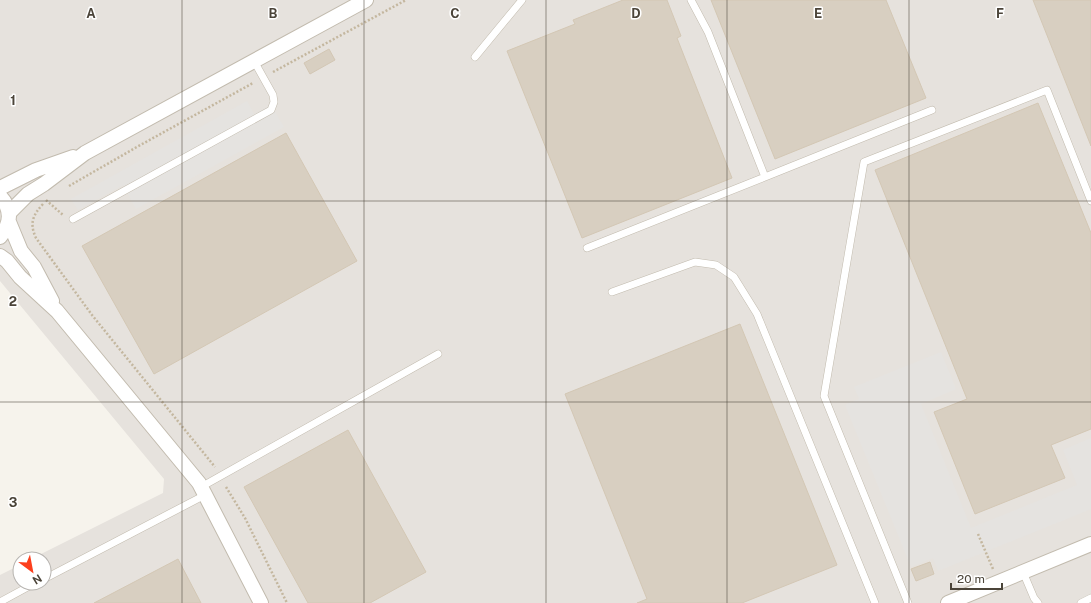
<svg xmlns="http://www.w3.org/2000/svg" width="1091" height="603" font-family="'Public Sans',sans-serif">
	<rect width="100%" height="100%" fill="#f6f3ec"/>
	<!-- industrial -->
	<path fill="#e6e2dd" d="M 0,0 L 1091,0 L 1091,603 L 0,603 L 0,575 L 20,565 L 20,583 L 44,583 L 44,559 L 31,559 L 163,493 L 164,479 L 0,281 Z"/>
	<!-- parking -->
	<path fill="#e5e3e0" d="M 247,101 L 254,114 L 271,105 L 284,127 L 136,209 L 123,185 L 78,210 L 71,199 Z
		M 941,352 L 956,389 L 921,404 L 971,528 L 1077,485 L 1063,450 L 1091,438 L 1091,509 L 938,571 L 933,558 L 911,567 L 845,405 L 859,399 L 854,387 Z"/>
	<!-- building -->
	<path fill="#d8cfc1" stroke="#d3c7b4" d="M 623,0 L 667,0 L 681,36 L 677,38 L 732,178 L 582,238 L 507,51 L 575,24 L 573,20 Z
		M 711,0 L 886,0 L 926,98 L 775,159 Z
		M 1033,0 L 1091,0 L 1091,146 Z
		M 329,49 L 335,60 L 310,74 L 304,63 Z
		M 1038,103 L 1091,233 L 1091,429 L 1051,445 L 1065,478 L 975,514 L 934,412 L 967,399 L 875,170 Z
		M 286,133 L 357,261 L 154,374 L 82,246 Z
		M 740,324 L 837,565 L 742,603 L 637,603 L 647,599 L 565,394 Z
		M 348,430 L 426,572 L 370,603 L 308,603 L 244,487 Z
		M 178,559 L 201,603 L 94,603 Z
		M 930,562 L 934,574 L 916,581 L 911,569 Z"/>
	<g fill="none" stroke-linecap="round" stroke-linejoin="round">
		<defs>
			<path id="service" d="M 475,57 L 522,0
				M 765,177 L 932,110
				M 73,219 L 271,110 L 274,102 L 273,95 L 254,61
				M 587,248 L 765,177 L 708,32 L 691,0
				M 612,292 L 695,262 L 716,265 L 734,277 L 757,314 L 875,603
				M 201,487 L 438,354
				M 1023,572 L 1034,598 L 1038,603
				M 44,579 L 205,495
				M 0,602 L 35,583
				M 908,603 L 824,396 L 864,162 L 1047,90 L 1091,201
				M 1081,603 L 1091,598"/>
			<path id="minor" d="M 0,188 L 36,170 L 73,157
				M 0,196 C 12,209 12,223 0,237
				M 9,213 L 28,194 L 44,184 L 85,153 L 366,0
				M 9,222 L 21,251 L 34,267 L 52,301
				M 0,256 L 7,261 L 20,277 L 57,311 L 199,483 L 261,603
				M 948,603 L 1091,544"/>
		</defs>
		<!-- service casing -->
		<use href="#service" stroke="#c2bbae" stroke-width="8"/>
		<!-- minor casing -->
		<use href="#minor" stroke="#c2bbae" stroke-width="16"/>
		<!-- path -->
		<path stroke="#c4b79f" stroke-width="2.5" stroke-dasharray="2 2" stroke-linecap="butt" d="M 273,72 L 406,0
			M 69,186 L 135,148 L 253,83
			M 46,200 L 63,215
			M 43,204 C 33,215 29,223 36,238 L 92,315 L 215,467
			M 226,487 L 245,518 L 287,603
			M 978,534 L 993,569"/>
		<!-- service -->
		<use href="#service" stroke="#fff" stroke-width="7"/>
		<!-- minor -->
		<use href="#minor" stroke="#fff" stroke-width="14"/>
	</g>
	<!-- grid -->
	<path fill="none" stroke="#4b4439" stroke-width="1" stroke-opacity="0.55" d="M 182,0 L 182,603M 364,0 L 364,603M 546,0 L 546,603M 727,0 L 727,603M 909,0 L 909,603M 0,201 L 1091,201M 0,402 L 1091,402"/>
	<g font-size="13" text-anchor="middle" font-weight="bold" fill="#4b4439" stroke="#fff" stroke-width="3" stroke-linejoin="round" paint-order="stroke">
		<text x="91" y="18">A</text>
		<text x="273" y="18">B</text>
		<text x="455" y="18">C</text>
		<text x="636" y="18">D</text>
		<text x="818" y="18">E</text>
		<text x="1000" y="18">F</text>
		<text x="13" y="105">1</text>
		<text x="13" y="306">2</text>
		<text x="13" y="507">3</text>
	</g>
	<!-- north arrow -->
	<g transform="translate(32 571) rotate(148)"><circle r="19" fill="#ffffff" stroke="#b7b4b0"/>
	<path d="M0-3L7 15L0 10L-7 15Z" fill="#fc3f1d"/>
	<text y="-6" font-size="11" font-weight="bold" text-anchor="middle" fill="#4b4439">N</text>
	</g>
	<!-- scale -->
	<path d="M951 583v6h51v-6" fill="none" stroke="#4b4439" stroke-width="2"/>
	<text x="957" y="583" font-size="12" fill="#4b4439" stroke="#ffffff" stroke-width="3" paint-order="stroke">20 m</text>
</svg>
